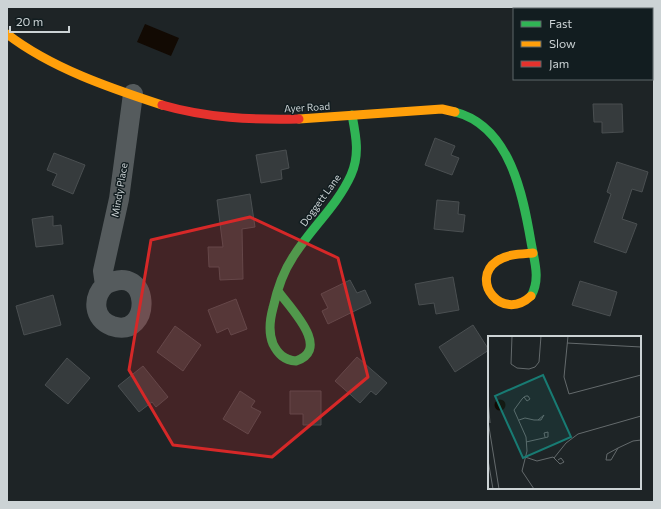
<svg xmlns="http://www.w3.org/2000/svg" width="661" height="509" font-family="Commissioner,sans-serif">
	<rect width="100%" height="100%" fill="#1e2426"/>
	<!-- water -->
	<path fill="#120a03" d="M 519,7 L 614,7 L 614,9 L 519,9 Z
		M 145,24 L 179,38 L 171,56 L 137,42 Z"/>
	<!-- building -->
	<path fill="#363b3d" stroke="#4a4f51" d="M 593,104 L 622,104 L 623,132 L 602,133 L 602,122 L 594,122 Z
		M 435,138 L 455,146 L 451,155 L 459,158 L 452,175 L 425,165 Z
		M 286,150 L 289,168 L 281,170 L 282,179 L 261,183 L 256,155 Z
		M 54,153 L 85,165 L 73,194 L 52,185 L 57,174 L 47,170 Z
		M 617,162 L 648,172 L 642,192 L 632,189 L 622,219 L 637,224 L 626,253 L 594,242 L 611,194 L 607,192 Z
		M 250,194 L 255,227 L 242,229 L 243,279 L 220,280 L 219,267 L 209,267 L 208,247 L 223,247 L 217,200 Z
		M 437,200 L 459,202 L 458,214 L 465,215 L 463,232 L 434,229 Z
		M 53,216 L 53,226 L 61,225 L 63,244 L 36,247 L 32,219 Z
		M 453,277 L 459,310 L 436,314 L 434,303 L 419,305 L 415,284 Z
		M 350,280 L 357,293 L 365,290 L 371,303 L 328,324 L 322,311 L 328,308 L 321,294 Z
		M 580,281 L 617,292 L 610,316 L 572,305 Z
		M 53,295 L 61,325 L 24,335 L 16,306 Z
		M 236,299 L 247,329 L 231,335 L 228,328 L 217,333 L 208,310 Z
		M 473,325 L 489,350 L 455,372 L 439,347 Z
		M 175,326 L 201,345 L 183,371 L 157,352 Z
		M 357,357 L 387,383 L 376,395 L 371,391 L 360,403 L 335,381 Z
		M 67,358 L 90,378 L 68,404 L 45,385 Z
		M 143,366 L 168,397 L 156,407 L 152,402 L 139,412 L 118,386 Z
		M 240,391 L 255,401 L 251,407 L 261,412 L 248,434 L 223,419 Z
		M 290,391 L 321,391 L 321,425 L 303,425 L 303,414 L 290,414 Z"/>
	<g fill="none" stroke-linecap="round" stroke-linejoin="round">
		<!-- street -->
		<path stroke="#555b5d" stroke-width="20" d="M 105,285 C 152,260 153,340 112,326 C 93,319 92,298 105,285 L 103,271 L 119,199 L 133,94"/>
		<!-- fast -->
		<path stroke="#30b455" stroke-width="9" d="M 455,112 C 510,126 523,195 531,242 C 534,260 541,279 531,296
			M 278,291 C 290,308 332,349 296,361 C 284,360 278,354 273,344 C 268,332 270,319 273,308 C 277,290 283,272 293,257 C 311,228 337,206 351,175 C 360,155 356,136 352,115"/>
		<!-- slow -->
		<path stroke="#ff9f0a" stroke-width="9" d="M 7,34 C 51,68 110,88 162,105
			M 299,119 L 442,109 L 455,112
			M 531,296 C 502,323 469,280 497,261 C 507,254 521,254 533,253"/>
		<!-- jam -->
		<path stroke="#e5322d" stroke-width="9" d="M 162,105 C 207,118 252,120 299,119"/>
	</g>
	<!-- marked area -->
	<path fill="#d62828" fill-opacity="0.2" stroke="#d62828" stroke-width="3" stroke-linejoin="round" d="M 250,217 L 338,258 L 368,377 L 272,457 L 173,445 L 129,370 L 151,240 Z"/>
	<g text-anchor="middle" stroke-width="3" stroke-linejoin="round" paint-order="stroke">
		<!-- street labels -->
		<g font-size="10" fill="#ccd3d5" stroke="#121d20">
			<text transform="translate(307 107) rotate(-3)" y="4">Ayer Road</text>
			<text transform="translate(119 190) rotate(-80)" y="4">Mindy Place</text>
			<text transform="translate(320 200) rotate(-54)" y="4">Doggett Lane</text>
		</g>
	</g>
	<!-- overview -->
	<g transform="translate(488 336)">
		<rect width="153" height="153" fill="#1e2426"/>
		<path d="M6.5 69a5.5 5.5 0 1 1 11 0a5.5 5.5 0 1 1-11 0Z" fill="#120a03"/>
		<path fill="none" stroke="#646a6c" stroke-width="1" d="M 24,0 L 23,28 L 29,32 L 41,33 L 47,31 L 51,26 L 53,0M 80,0 L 76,41 L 81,58 L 153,39M 79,7 L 153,11M 36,61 L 39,65 L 42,63 L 40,60 L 38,60 L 36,61 L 34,63 L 26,74 L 38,101 L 39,115 L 34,135 L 46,153M 0,64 L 2,87M 31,84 L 37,82 L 46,84 L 53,84 L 56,79 L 50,84M 0,85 L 11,153M 38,106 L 60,101 L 60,96 L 56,97 L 57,101M 130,112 L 123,124 L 118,124 L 119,118 L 130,112 L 145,105 L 153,104M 37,121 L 49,125 L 65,121 L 72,128 L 76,126 L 73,122 L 70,124M 66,122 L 78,107 L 90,98 L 153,80M 0,124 L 5,153"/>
		<path fill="#187b73" fill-opacity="0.15" stroke="#187b73" stroke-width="2" d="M 55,39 L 83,101 L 35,122 L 7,60 Z"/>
		<rect width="153" height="153" fill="none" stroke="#ccd3d5" stroke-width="2"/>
	</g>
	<!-- border -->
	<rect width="661" height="509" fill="none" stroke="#ccd3d5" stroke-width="16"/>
	<!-- legend -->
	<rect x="513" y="8" width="140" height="72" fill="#121d20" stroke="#5c6668"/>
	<rect x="521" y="21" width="20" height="6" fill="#30b455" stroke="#5c6668"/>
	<text x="549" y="28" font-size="12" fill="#ccd3d5">Fast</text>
	<rect x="521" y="41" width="20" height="6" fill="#ff9f0a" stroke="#5c6668"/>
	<text x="549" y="48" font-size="12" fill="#ccd3d5">Slow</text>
	<rect x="521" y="61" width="20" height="6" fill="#e5322d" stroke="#5c6668"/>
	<text x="549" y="68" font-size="12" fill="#ccd3d5">Jam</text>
	<!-- scale -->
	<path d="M10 26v6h59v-6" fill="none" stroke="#ccd3d5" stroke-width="2"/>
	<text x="16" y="26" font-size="12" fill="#ccd3d5" stroke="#121d20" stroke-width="3" paint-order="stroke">20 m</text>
</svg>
